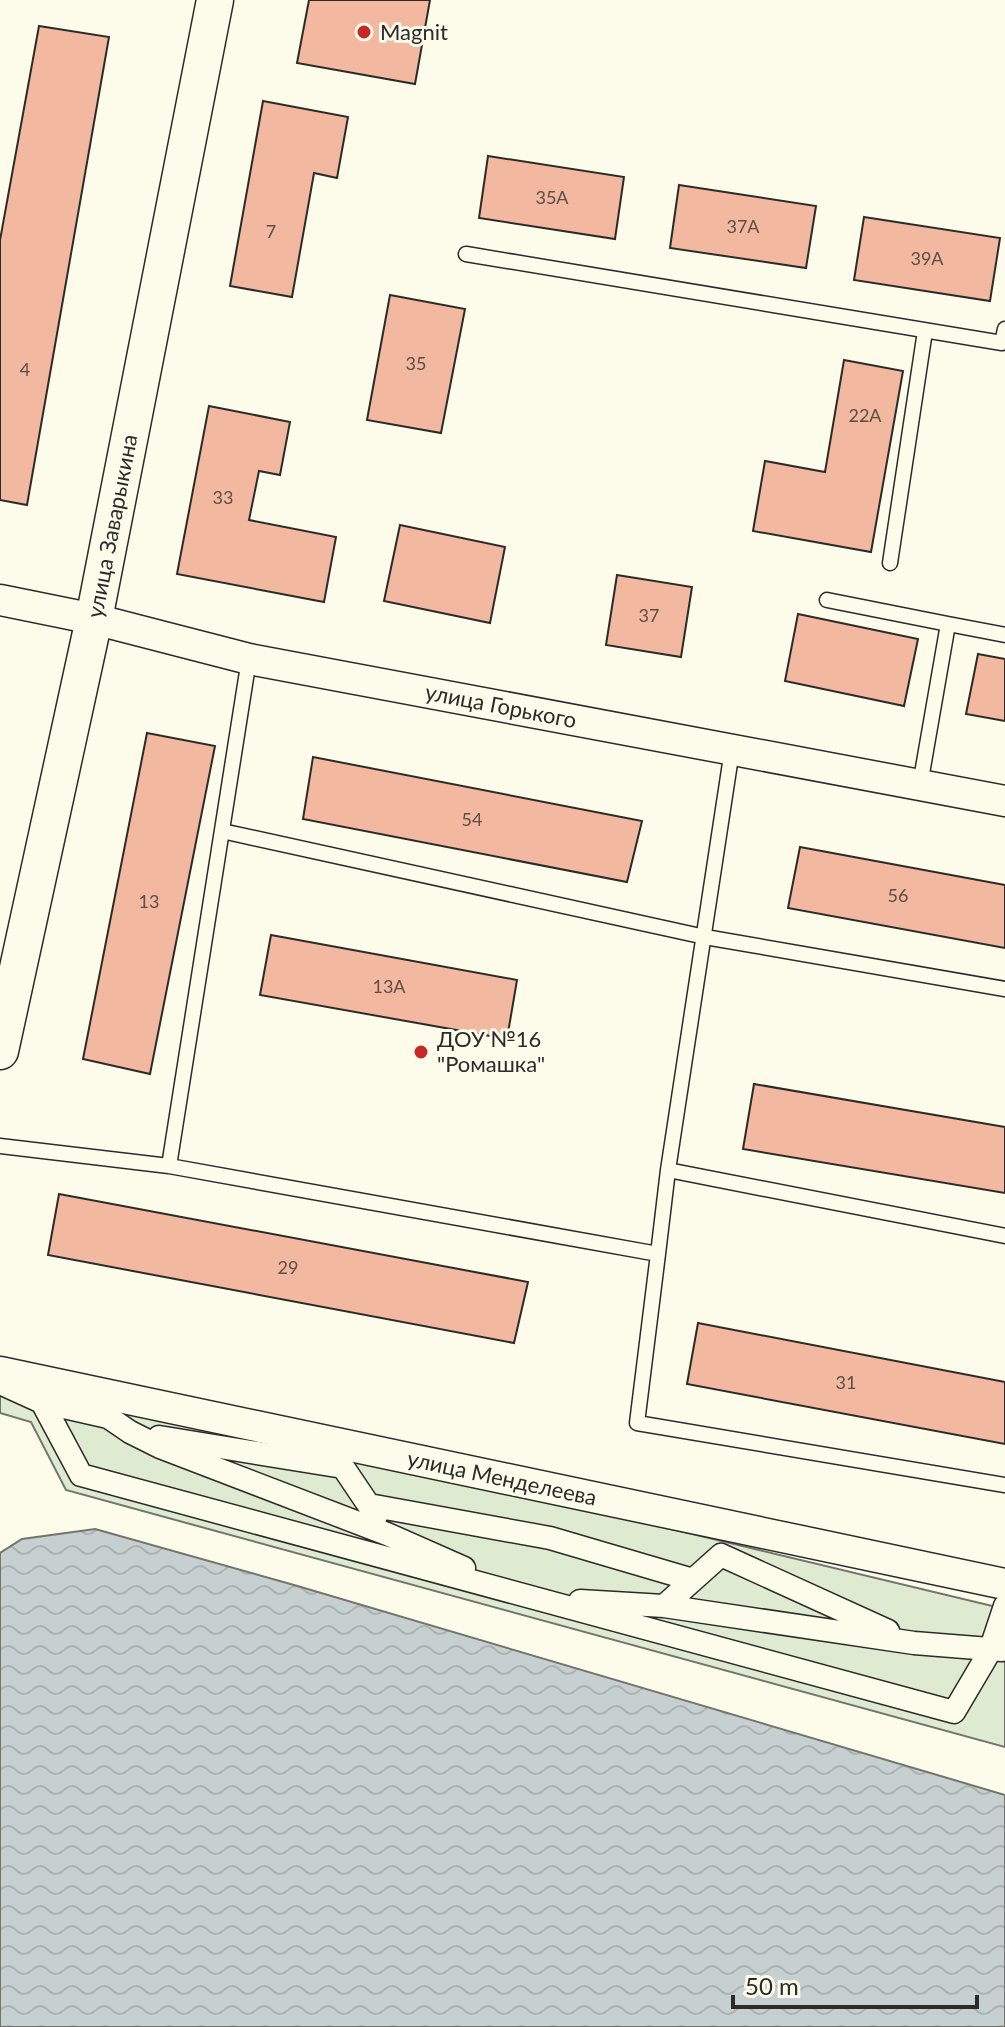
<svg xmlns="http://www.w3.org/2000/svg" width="1005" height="2027" font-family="Lato,sans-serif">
	<defs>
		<pattern id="water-waves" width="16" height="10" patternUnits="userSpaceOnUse" patternTransform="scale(2)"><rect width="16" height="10" fill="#c7d0d0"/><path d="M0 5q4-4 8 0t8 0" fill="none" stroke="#abb3b3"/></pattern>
	</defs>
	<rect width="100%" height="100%" fill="#fdfbea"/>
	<!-- park -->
	<path fill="#deebd1" stroke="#74746e" stroke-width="2" d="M 0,1368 L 1005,1609 L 1005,1747 L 66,1490 L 31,1422 L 0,1413 Z"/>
	<!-- water -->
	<path fill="url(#water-waves)" stroke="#74746e" stroke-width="2" d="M 95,1529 L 294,1585 L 1005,1795 L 1005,2027 L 0,2027 L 0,1553 L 22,1539 Z"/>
	<!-- building -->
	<path fill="#f2b8a0" stroke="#2b2b2b" stroke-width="2" d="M 309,0 L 430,0 L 415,84 L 297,63 Z
		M 39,26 L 109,37 L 27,505 L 0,500 L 0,240 Z
		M 263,101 L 348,117 L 337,178 L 314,173 L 292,297 L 230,286 Z
		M 488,156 L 624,177 L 615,239 L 479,218 Z
		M 679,185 L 816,206 L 806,268 L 670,248 Z
		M 864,217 L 1000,238 L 990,301 L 854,280 Z
		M 390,295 L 465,309 L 441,433 L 367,420 Z
		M 844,360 L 903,371 L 871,552 L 753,531 L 765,461 L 825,472 Z
		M 209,406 L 290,422 L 280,475 L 259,471 L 249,520 L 336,537 L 324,602 L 177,574 Z
		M 400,525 L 505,547 L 490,623 L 384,601 Z
		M 617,575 L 692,587 L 681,657 L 606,645 Z
		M 798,614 L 918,639 L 904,706 L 785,681 Z
		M 978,654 L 1005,659 L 1005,721 L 966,714 Z
		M 147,733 L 215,746 L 150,1074 L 83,1059 Z
		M 313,757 L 642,821 L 627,882 L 303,819 Z
		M 800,847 L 1005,885 L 1005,948 L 788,908 Z
		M 271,935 L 517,980 L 507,1039 L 260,995 Z
		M 754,1084 L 1005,1127 L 1005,1193 L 743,1149 Z
		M 59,1194 L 528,1282 L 514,1343 L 48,1255 Z
		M 698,1323 L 1005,1382 L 1005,1444 L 687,1384 Z"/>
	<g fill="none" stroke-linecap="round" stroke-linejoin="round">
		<defs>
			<path id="service" d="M 466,254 L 1002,343 L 1005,329
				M 890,563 L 925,331
				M 827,600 L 948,624 L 920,785
				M 948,624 L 1005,635
				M 222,831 L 705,937 L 1005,989
				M 0,1146 L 169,1166 L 658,1254 L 637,1423 L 1005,1485
				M 169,1166 L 249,659
				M 668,1170 L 1005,1236
				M 658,1254 L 668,1170 L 732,750"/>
			<path id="pedestrian" d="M 0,1383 L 42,1402 L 81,1475 L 954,1712 L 990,1651 L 1005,1606
				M 42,1402 L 108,1417 L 130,1432 L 160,1447 L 387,1534 L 464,1568
				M 159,1437 L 343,1467 L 376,1516
				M 369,1505 L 550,1538 L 693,1580
				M 580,1601 L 664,1606 L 914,1643 L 1002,1650
				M 664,1606 L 721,1555 L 888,1631"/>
			<path id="minor" d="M 0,600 L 94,619 L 249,659 L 1005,801
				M 0,1372 L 1005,1584"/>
			<path id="tertiary" d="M 0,1051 L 94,619 L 215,0"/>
		</defs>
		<!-- service casing -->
		<use href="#service" stroke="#2b2b2b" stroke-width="17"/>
		<!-- pedestrian casing -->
		<use href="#pedestrian" stroke="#2b2b2b" stroke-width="25"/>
		<!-- minor casing -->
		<use href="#minor" stroke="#2b2b2b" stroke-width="33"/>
		<!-- tertiary casing -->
		<use href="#tertiary" stroke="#2b2b2b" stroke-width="39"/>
		<!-- service -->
		<use href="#service" stroke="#fdfbea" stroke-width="14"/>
		<!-- pedestrian -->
		<use href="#pedestrian" stroke="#fdfbea" stroke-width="22"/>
		<!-- minor -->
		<use href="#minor" stroke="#fdfbea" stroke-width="30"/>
		<!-- tertiary -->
		<use href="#tertiary" stroke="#fdfbea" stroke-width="36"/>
	</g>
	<!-- markers -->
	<g fill="#c62828" stroke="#fdfbea" stroke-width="3">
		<circle cx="364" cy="32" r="8"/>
		<circle cx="421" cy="1052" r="8"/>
	</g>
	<g text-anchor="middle" stroke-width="6" stroke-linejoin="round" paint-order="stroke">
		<!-- number labels -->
		<g font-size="18" fill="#5d4e48">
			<text x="552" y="204">35А</text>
			<text x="743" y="233">37А</text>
			<text x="271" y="238">7</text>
			<text x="927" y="265">39А</text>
			<text x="416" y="370">35</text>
			<text x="25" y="376">4</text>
			<text x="865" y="422">22А</text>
			<text x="223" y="504">33</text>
			<text x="649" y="622">37</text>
			<text x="472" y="826">54</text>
			<text x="898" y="902">56</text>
			<text x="149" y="908">13</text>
			<text x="389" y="993">13А</text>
			<text x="288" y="1274">29</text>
			<text x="846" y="1389">31</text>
		</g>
		<!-- poi labels -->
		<g font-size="22" fill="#2b2b2b" stroke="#fdfbea" text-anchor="start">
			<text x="380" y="40">Magnit</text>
			<text x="437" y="1047">ДОУ №16<tspan x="437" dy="25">"Ромашка"</tspan></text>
		</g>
		<!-- street labels -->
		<g font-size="22" fill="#2b2b2b" stroke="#fdfbea">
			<text transform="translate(112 526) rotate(-79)" y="8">улица Заварыкина</text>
			<text transform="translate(501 706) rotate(11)" y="8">улица Горького</text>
			<text transform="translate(502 1478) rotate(12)" y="8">улица Менделеева</text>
		</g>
	</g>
	<!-- scale -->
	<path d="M733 1995v12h244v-12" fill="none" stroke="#2b2b2b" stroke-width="4"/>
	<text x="745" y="1995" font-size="24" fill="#2b2b2b" stroke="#fdfbea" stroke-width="6" paint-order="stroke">50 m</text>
</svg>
